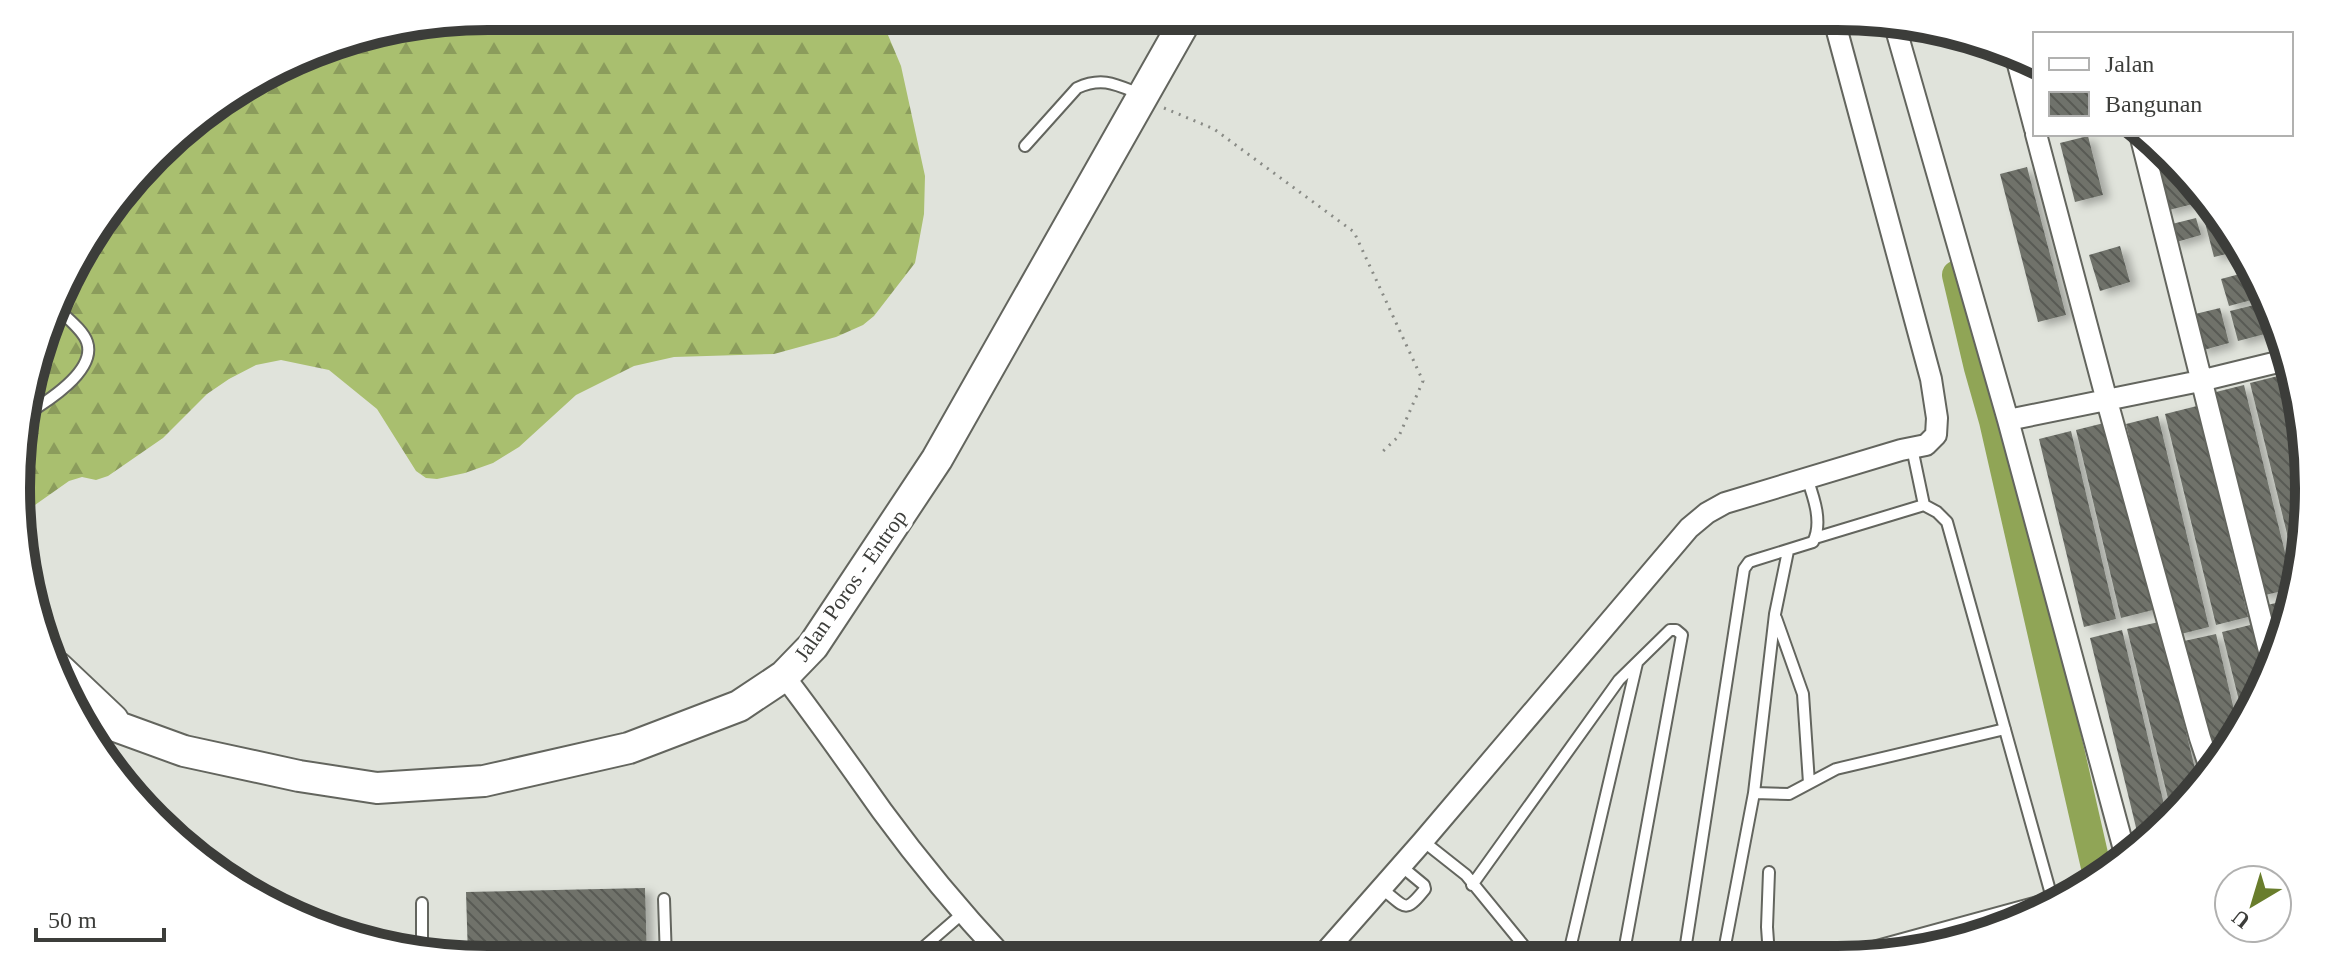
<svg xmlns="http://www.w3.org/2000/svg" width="2325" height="976" font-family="'Times New Roman',serif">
	<defs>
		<pattern id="forest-firs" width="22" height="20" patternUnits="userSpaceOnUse" patternTransform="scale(2)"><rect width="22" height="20" fill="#a9bf6f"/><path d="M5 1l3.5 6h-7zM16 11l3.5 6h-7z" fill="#8b9c5c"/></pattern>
		<pattern id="building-back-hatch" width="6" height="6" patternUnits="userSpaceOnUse" patternTransform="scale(2)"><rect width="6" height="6" fill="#6f726b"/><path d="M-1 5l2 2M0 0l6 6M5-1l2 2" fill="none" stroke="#585a54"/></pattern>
		<filter id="shadow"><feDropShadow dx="7" dy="4" stdDeviation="4" flood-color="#0004"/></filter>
	</defs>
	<rect width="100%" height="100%" fill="#e0e3db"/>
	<!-- forest -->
	<path fill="url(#forest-firs)" d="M 488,16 L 880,16 L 901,66 L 925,176 L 924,214 L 915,263 L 874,316 L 863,325 L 836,337 L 774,354 L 674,357 L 634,366 L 576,395 L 519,447 L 493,463 L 465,473 L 437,479 L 426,478 L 416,471 L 377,409 L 329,370 L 281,360 L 256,365 L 229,379 L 207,394 L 163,438 L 108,476 L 96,480 L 82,477 L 69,481 L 25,512 L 25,396 L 79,252 L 177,133 L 336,41 Z"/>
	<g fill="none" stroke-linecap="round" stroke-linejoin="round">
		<!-- river -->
		<path stroke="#90a556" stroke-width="30" d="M 1957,275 L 1979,368 L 1994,421 L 2098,876"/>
	</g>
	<!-- building -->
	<path fill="url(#building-back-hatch)" filter="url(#shadow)" d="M 2149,134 L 2164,153 L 2153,156 Z
		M 2088,136 L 2103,195 L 2075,202 L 2060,143 Z
		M 2170,162 L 2188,184 L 2193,204 L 2165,211 L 2153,166 Z
		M 2027,167 L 2066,315 L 2038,322 L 2000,174 Z
		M 2210,213 L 2233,244 L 2239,251 L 2214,257 L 2203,215 Z
		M 2196,218 L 2201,235 L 2173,243 L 2168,225 Z
		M 2120,246 L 2130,282 L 2100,291 L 2089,255 Z
		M 2251,271 L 2259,298 L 2229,306 L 2221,279 Z
		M 2262,303 L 2269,333 L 2238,341 L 2230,311 Z
		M 2220,308 L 2229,343 L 2200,351 L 2191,315 Z
		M 2282,375 L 2306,473 L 2294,562 L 2250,383 Z
		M 2244,385 L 2292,581 L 2291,589 L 2261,596 L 2212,393 Z
		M 2197,406 L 2248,617 L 2216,625 L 2165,414 Z
		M 2158,416 L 2209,627 L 2177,635 L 2126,424 Z
		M 2108,422 L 2153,610 L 2121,618 L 2076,430 Z
		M 2071,431 L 2116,619 L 2084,627 L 2039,439 Z
		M 2289,600 L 2284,640 L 2278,652 L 2267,605 Z
		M 2159,622 L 2199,785 L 2172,815 L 2127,629 Z
		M 2254,624 L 2267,675 L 2244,721 L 2222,632 Z
		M 2122,630 L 2168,821 L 2148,843 L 2141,848 L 2090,638 Z
		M 2216,634 L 2239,731 L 2229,751 L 2220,761 L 2213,763 L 2184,641 Z
		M 645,888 L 647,960 L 488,960 L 468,957 L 466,892 Z"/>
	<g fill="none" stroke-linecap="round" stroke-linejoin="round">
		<defs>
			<path id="lane" d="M 1025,146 L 1077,88 C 1103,76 1117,85 1142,95
				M 25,415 C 45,403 97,371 87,342 C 83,330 67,318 58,309
				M 1912,448 L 1924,505
				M 1815,538 L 1924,505 L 1937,512 L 1947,522 L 2054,905
				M 1776,618 L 1803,694 L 1809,783
				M 1754,793 L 1789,794 L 1836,769 L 2005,729
				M 1423,841 L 1466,875 L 1533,957
				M 1472,885 L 1619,680 L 1670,630 L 1676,630 L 1682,635 L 1623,957
				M 1382,889 C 1406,907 1404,915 1425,889 L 1424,885 L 1401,866
				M 664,899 L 666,959
				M 422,949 L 422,903
				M 1723,956 L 1754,793 L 1775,614 L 1788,551
				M 1769,956 L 1767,927 L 1769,872
				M 1840,956 L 2052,898
				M 1568,957 L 1637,663
				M 1684,957 L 1744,569 L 1749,562 L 1755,560 L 1813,542 C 1823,523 1814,498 1807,478
				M 910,959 L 963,913"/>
			<path id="street" d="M 1895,26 L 2008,420 L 2126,857
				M 2016,57 L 2035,129
				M 2036,134 L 2107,401 L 2200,738 L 2211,771
				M 2140,134 L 2272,663
				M 2008,420 L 2200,381 L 2282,361
				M 784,676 C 818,720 850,766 882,811 C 920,863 961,912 1004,958
				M 1320,958 L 1423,841 L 1689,528 L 1707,513 L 1725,503 L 1901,450 L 1926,445 L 1936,435 L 1937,418 L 1931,379 L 1833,16"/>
			<path id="secondary" d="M 58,668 L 113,720
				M 74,711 L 184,751 L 299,776 L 377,788 L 484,781 L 629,748 L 739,706 L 784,676 L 813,646 L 937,459 L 1188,16"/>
		</defs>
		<!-- lane casing -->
		<use href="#lane" stroke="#63655e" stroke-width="14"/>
		<!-- street casing -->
		<use href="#street" stroke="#63655e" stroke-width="24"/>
		<!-- secondary casing -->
		<use href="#secondary" stroke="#63655e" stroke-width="34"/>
		<!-- path -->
		<path stroke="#898b86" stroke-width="3" stroke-dasharray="2 6" stroke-linecap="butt" d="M 1164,108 L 1214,129 L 1354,232 L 1423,381 L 1399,436 L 1379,455"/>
		<!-- lane -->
		<use href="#lane" stroke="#fff" stroke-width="10"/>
		<!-- street -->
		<use href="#street" stroke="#fff" stroke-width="20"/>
		<!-- secondary -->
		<use href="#secondary" stroke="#fff" stroke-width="30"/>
	</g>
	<g text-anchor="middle" stroke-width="8" stroke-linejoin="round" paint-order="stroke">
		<!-- street labels -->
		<g font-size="22" fill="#3c3d3a" stroke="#fff">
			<text transform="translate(850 585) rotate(-55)" y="8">Jalan Poros - Entrop</text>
		</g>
	</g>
	<!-- crop -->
	<path d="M0 0H2325V976H0ZM488 30H1837A458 458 0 0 1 2295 488V488A458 458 0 0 1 1837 946H488A458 458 0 0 1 30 488V488A458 458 0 0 1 488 30Z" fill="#fff" fill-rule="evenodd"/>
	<path fill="none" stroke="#3c3d3a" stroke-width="10" d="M488 30H1837A458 458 0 0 1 2295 488V488A458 458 0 0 1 1837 946H488A458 458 0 0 1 30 488V488A458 458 0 0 1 488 30Z"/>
	<!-- legend -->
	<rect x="2033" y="32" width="260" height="104" fill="#ffffff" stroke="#b1b1b0" stroke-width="2"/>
	<rect x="2049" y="58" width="40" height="12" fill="#ffffff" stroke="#b1b1b0" stroke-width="2"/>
	<text x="2105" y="72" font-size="24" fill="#3c3d3a">Jalan</text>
	<rect x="2049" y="92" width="40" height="24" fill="url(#building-back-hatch)" stroke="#b1b1b0" stroke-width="2"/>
	<text x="2105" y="112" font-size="24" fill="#3c3d3a">Bangunan</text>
	<!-- north arrow -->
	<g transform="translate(2253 904) rotate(218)"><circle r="38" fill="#ffffff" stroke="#b1b1b0" stroke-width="2"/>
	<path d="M0-6L14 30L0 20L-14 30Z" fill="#697d2c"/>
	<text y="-12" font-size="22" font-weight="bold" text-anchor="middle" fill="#3c3d3a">U</text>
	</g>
	<!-- scale -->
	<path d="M36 928v12h128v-12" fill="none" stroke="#3c3d3a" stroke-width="4"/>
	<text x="48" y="928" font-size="24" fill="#3c3d3a" stroke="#ffffff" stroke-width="6" paint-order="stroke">50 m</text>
</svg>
